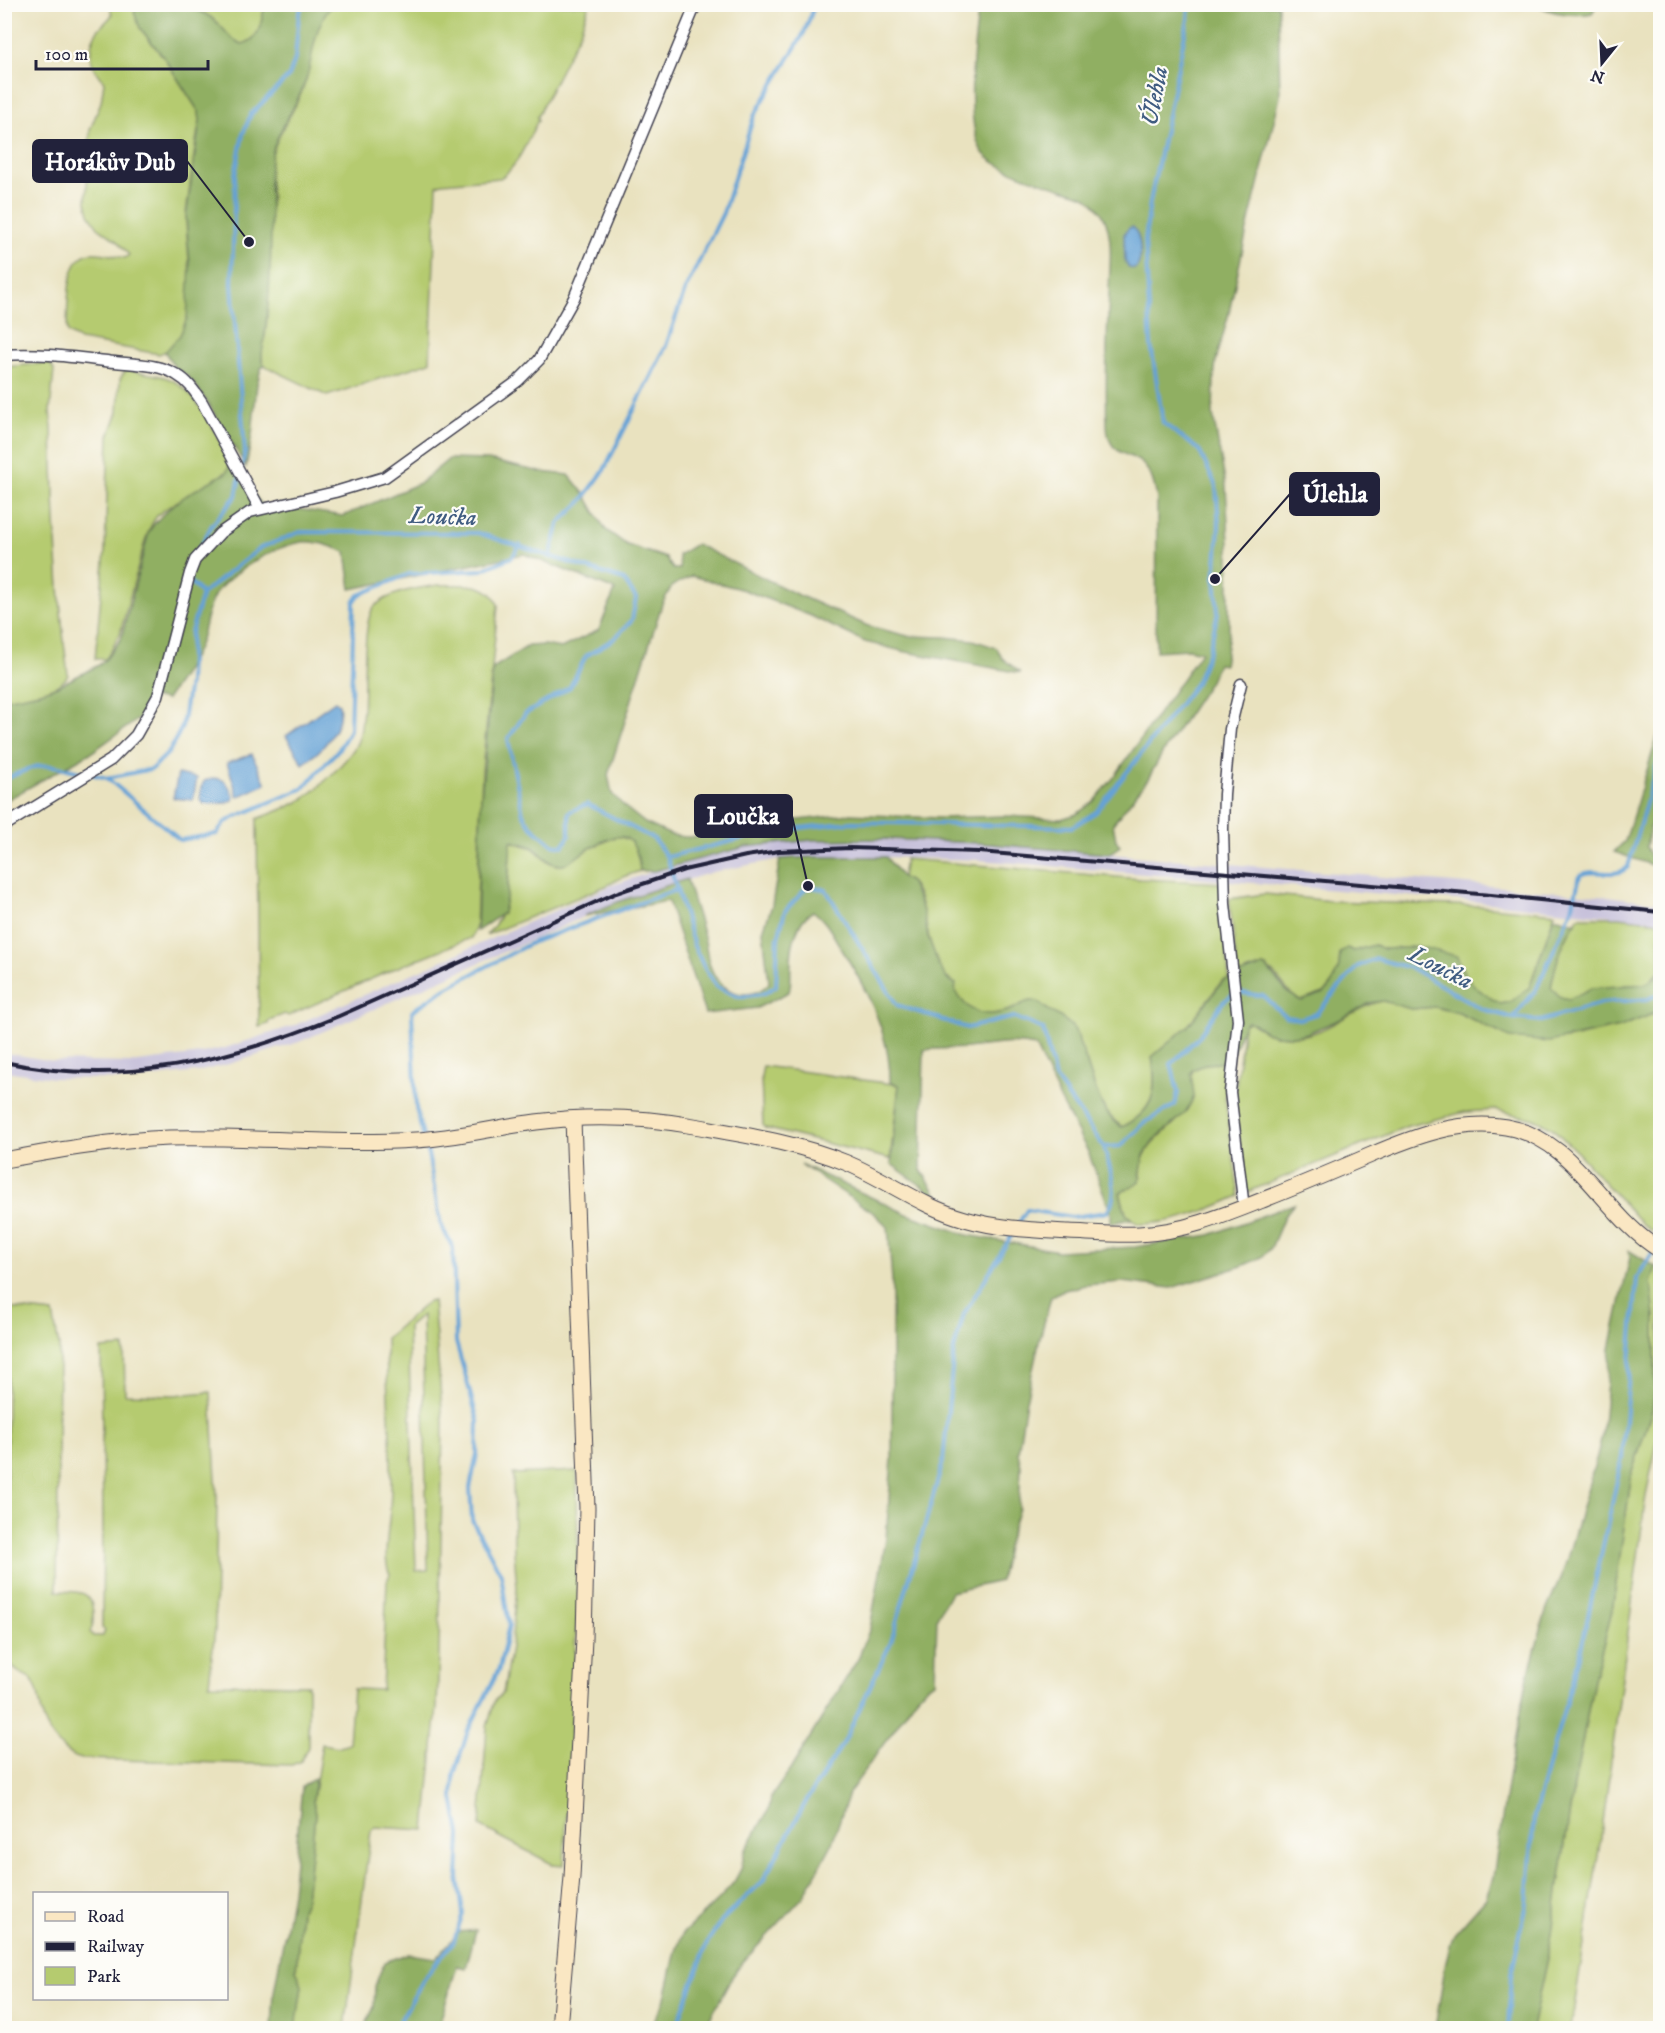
<svg xmlns="http://www.w3.org/2000/svg" width="1665" height="2033" font-family="'IM FELL DW Pica',serif">
	<rect width="100%" height="100%" fill="#fdfcf7"/>
	<filter id="ink" filterUnits="userSpaceOnUse"><feTurbulence type="fractalNoise" baseFrequency=".0167" numOctaves="2"/><feDisplacementMap in="SourceGraphic" scale="12" xChannelSelector="R" yChannelSelector="G"/><feConvolveMatrix kernelMatrix="1 2 1 2 8 2 1 2 1" color-interpolation-filters="sRGB"/></filter>
	<filter id="wash" filterUnits="userSpaceOnUse"><feTurbulence type="fractalNoise" baseFrequency=".008" numOctaves="4" result="noise"/><feDisplacementMap in="SourceGraphic" scale="24" xChannelSelector="R" yChannelSelector="G"/><feGaussianBlur stdDeviation="1.35" result="paint"/><feColorMatrix in="noise" values="0 0 0 0 0 0 0 0 0 0 0 0 0 0 0 0 0 1.4 0 .05"/><feComposite in="paint" operator="in"/></filter>
	<g filter="url(#wash)">
		<rect width="100%" height="100%" fill="#e9e2bf"/>
		<!-- industrial -->
		<path fill="#c6c0da" d="M 850,839 L 979,843 L 1608,896 L 1660,903 L 1660,921 L 1490,903 L 978,860 L 850,856 L 780,859 L 713,872 L 620,901 L 299,1042 L 229,1064 L 197,1072 L 130,1080 L 53,1078 L 5,1071 L 5,1053 L 54,1061 L 129,1063 L 193,1055 L 225,1048 L 293,1026 L 613,885 L 654,871 L 745,847 L 778,842 Z"/>
		<!-- green -->
		<path fill="#b5cb6f" stroke="#6c7655" stroke-width="1.5" fill-rule="evenodd" d="M 333,4 L 589,5 L 580,32 L 537,117 L 538,120 C 529,137 517,169 500,178 L 442,183 L 437,185 L 430,362 L 327,396 L 265,366 C 258,356 265,340 266,329 C 270,283 269,237 271,192 C 269,179 268,167 272,154 C 278,131 294,113 302,91 C 313,63 311,25 333,4 Z
			M 110,5 L 141,5 L 138,6 L 140,28 L 165,59 L 199,112 L 200,121 C 195,142 193,164 190,185 C 189,196 186,207 186,218 C 186,254 206,339 159,354 L 80,340 L 68,333 L 67,328 C 68,309 65,254 92,253 C 103,252 115,256 125,258 L 129,255 L 118,242 L 98,227 L 89,214 L 86,202 L 90,130 L 101,102 L 104,82 C 101,76 96,72 93,66 C 88,55 91,38 99,29 C 103,24 108,21 112,15 Z
			M 185,5 L 265,5 C 261,21 261,40 242,44 C 223,36 226,28 212,18 C 204,13 194,9 185,5 Z
			M 46,363 L 51,365 L 54,370 L 50,412 L 52,427 C 54,510 57,593 68,675 C 60,692 22,695 5,699 L 5,367 Z
			M 130,370 C 143,374 160,374 172,380 C 198,393 216,434 229,459 C 229,463 230,465 229,469 C 226,475 169,503 157,516 C 151,523 148,532 145,541 L 120,634 L 106,659 L 95,659 L 105,551 L 109,436 L 118,412 L 120,379 L 125,371 Z
			M 438,585 C 458,585 490,580 498,605 L 482,771 L 476,927 L 471,938 L 396,968 L 288,1016 L 285,1014 L 269,1020 L 268,1024 L 259,1027 L 257,819 C 272,813 289,808 303,799 C 318,789 350,759 357,743 C 362,733 361,722 363,711 C 365,691 362,620 374,607 C 389,592 418,588 438,585 Z
			M 618,836 L 632,841 L 639,855 L 640,871 L 623,877 L 606,886 L 486,935 C 512,911 509,874 510,841 L 533,848 L 549,862 L 556,865 L 563,865 L 588,849 Z
			M 905,859 L 1141,879 L 1221,883 L 1229,979 L 1222,981 L 1188,1026 L 1152,1057 C 1157,1090 1155,1110 1123,1127 C 1094,1110 1093,1071 1079,1043 C 1078,1027 1062,1018 1050,1011 C 1043,1007 1039,1002 1030,1002 C 1024,1001 1018,1007 1013,1009 C 984,1020 961,1013 952,981 C 925,970 929,899 910,882 C 908,880 905,879 902,878 Z
			M 1265,894 L 1332,901 L 1479,906 L 1555,913 L 1529,988 L 1510,1002 L 1501,1004 L 1490,998 L 1471,984 L 1462,970 L 1417,946 L 1406,948 L 1384,949 L 1374,945 L 1354,951 L 1347,948 L 1340,953 L 1339,967 L 1332,983 L 1324,993 L 1301,1001 C 1284,993 1279,973 1263,966 L 1238,975 L 1229,899 Z
			M 1579,917 L 1619,917 L 1660,922 L 1660,970 L 1648,983 L 1638,985 L 1625,985 L 1569,999 L 1560,997 L 1551,987 C 1554,968 1561,946 1571,929 C 1573,925 1576,921 1579,917 Z
			M 1383,1001 L 1411,1009 L 1435,1007 L 1459,1013 L 1510,1038 L 1567,1039 L 1620,1027 L 1660,1011 L 1660,1222 L 1651,1231 L 1643,1225 L 1578,1153 L 1551,1127 L 1534,1119 L 1496,1110 L 1465,1112 L 1408,1126 L 1250,1191 L 1246,1190 L 1234,1100 L 1244,1025 L 1248,1022 C 1256,1023 1261,1030 1268,1033 C 1275,1035 1284,1036 1292,1036 C 1325,1038 1352,1006 1383,1001 Z
			M 1229,1062 L 1225,1097 L 1239,1196 C 1207,1211 1173,1224 1138,1224 L 1126,1214 L 1120,1192 L 1135,1185 L 1141,1177 C 1138,1141 1174,1132 1189,1106 C 1198,1092 1187,1082 1193,1070 L 1205,1064 Z
			M 763,1066 L 899,1085 L 890,1159 L 765,1128 L 763,1126 L 761,1077 Z
			M 1656,1267 L 1660,1268 L 1660,1429 L 1646,1495 L 1602,1830 L 1571,2028 L 1532,2028 L 1551,1939 L 1572,1796 L 1594,1679 L 1612,1611 L 1632,1472 L 1652,1410 L 1655,1390 L 1655,1317 L 1651,1282 Z
			M 433,1301 L 443,1422 L 439,1653 L 437,1707 L 425,1830 L 375,1827 L 371,1831 L 345,2028 L 296,2028 L 302,1985 L 296,1970 L 301,1910 L 306,1898 L 313,1836 L 315,1814 L 313,1800 L 322,1744 L 340,1747 L 349,1744 L 353,1689 L 382,1690 L 387,1581 L 390,1574 C 382,1562 389,1526 390,1510 C 394,1453 386,1395 386,1338 L 428,1302 ZM 422,1315 L 428,1570 L 416,1571 L 408,1327 Z
			M 8,1308 L 53,1313 L 59,1347 L 57,1591 C 75,1593 92,1587 93,1613 C 93,1620 94,1625 90,1632 L 93,1636 L 103,1636 L 105,1630 L 102,1628 L 103,1521 L 101,1349 L 124,1347 L 125,1394 L 173,1395 L 211,1392 L 217,1497 L 215,1629 L 209,1684 L 308,1685 L 308,1747 L 301,1761 L 292,1765 L 82,1759 C 65,1756 50,1736 44,1721 C 39,1707 41,1693 32,1680 C 29,1676 22,1675 17,1671 C 13,1667 9,1661 5,1657 Z
			M 577,1471 L 578,1593 L 564,1865 L 552,1864 L 480,1826 L 487,1727 L 495,1700 L 503,1693 L 511,1647 L 517,1588 L 514,1550 L 513,1474 Z"/>
		<!-- forest -->
		<path fill="#90af62" stroke="#59684e" stroke-width="1.5" d="M 141,5 C 169,5 191,1 214,20 C 226,29 226,37 242,44 C 261,40 261,21 265,5 L 333,5 C 313,24 314,55 306,80 C 297,108 276,130 271,159 C 267,179 271,206 271,227 C 271,272 269,311 262,354 L 262,362 L 265,366 L 261,368 L 257,384 L 252,435 L 246,467 L 208,403 L 194,383 L 185,374 L 175,368 L 165,352 L 180,335 L 187,318 L 190,266 L 186,217 L 200,121 L 199,112 L 165,59 L 140,28 L 134,12 L 138,6 Z
			M 979,5 L 1278,5 L 1280,97 L 1249,221 L 1228,317 L 1216,361 L 1214,379 L 1213,415 L 1226,486 L 1229,544 L 1229,633 L 1224,665 L 1218,664 L 1209,683 L 1163,752 L 1148,779 L 1113,824 L 1116,840 L 1120,846 L 1109,854 L 979,843 L 887,839 L 813,840 L 745,847 L 654,871 L 640,871 C 636,829 619,830 587,850 C 579,855 572,862 563,865 C 548,865 545,856 534,848 C 528,844 518,843 511,841 L 507,894 L 503,913 L 477,931 L 481,799 L 493,668 L 528,646 L 544,645 L 561,648 L 599,630 L 615,590 L 524,554 L 351,589 L 346,552 C 332,547 317,540 302,542 C 275,546 237,569 219,589 C 206,604 206,627 199,645 C 192,664 177,683 166,700 L 152,697 L 141,717 L 92,752 L 5,801 L 5,699 L 41,692 L 58,686 L 99,665 L 106,659 L 121,639 L 149,531 C 167,504 197,488 226,473 L 230,465 L 266,510 L 291,508 L 343,516 L 420,483 L 449,459 L 488,460 L 541,472 L 569,475 L 586,496 L 605,529 L 627,545 L 666,558 L 673,569 L 680,569 L 678,555 L 696,544 L 794,593 L 868,626 L 908,636 L 944,637 L 973,640 L 997,648 L 1002,658 L 1021,673 L 906,652 L 865,642 L 811,616 L 744,590 L 692,576 L 672,586 L 662,604 L 608,775 L 612,794 L 626,808 L 645,823 L 671,835 L 685,837 L 696,837 L 782,822 L 850,814 L 940,818 L 1005,816 L 1061,819 L 1077,814 L 1094,801 L 1115,776 L 1201,652 L 1189,649 L 1156,651 L 1157,498 C 1155,490 1154,480 1149,472 C 1135,448 1108,462 1107,425 C 1105,381 1107,336 1109,292 C 1109,270 1114,241 1105,220 C 1101,210 1094,202 1085,196 C 1059,187 1006,174 987,157 C 961,136 975,36 979,5 Z
			M 1537,5 L 1597,5 L 1592,13 C 1576,17 1550,13 1537,5 Z
			M 1660,728 L 1660,782 L 1646,847 L 1657,867 L 1614,852 L 1625,841 Z
			M 814,857 L 886,857 L 902,877 L 911,883 L 923,911 L 928,936 L 939,966 L 947,979 L 956,984 L 955,990 C 969,1015 986,1019 1013,1009 C 1019,1006 1024,1002 1030,1001 C 1041,1000 1042,1007 1050,1011 C 1062,1018 1079,1027 1079,1043 C 1093,1071 1094,1110 1122,1127 C 1155,1111 1158,1090 1152,1057 L 1188,1026 L 1223,981 L 1263,966 L 1266,967 L 1288,993 L 1301,1001 L 1324,993 L 1332,983 L 1339,967 L 1340,953 L 1347,948 L 1354,951 L 1374,945 L 1384,949 L 1406,948 L 1417,946 L 1457,956 C 1464,980 1479,992 1501,1004 L 1510,1002 L 1529,988 L 1554,917 L 1576,923 C 1562,940 1555,966 1551,987 L 1560,997 L 1569,999 L 1592,988 L 1645,984 L 1655,978 L 1660,970 L 1660,1011 L 1620,1027 L 1549,1042 L 1510,1038 L 1459,1013 L 1435,1007 L 1411,1009 L 1383,1001 L 1370,1003 L 1341,1019 L 1305,1034 L 1294,1036 L 1275,1035 L 1266,1032 L 1253,1023 L 1248,1022 L 1244,1025 L 1229,1062 L 1205,1064 L 1193,1070 L 1191,1074 L 1194,1095 L 1191,1103 L 1185,1113 L 1152,1142 L 1144,1155 L 1139,1182 L 1120,1193 L 1126,1214 L 1131,1219 L 1111,1223 L 1111,1213 L 1088,1152 L 1060,1099 L 1035,1046 C 1011,1040 991,1046 967,1048 C 953,1049 938,1048 924,1050 L 921,1170 L 940,1199 L 891,1164 L 899,1085 L 890,1083 C 891,1035 866,988 841,948 C 832,934 827,921 813,911 C 797,920 791,945 791,963 C 790,974 792,982 789,992 L 757,1008 L 705,1014 L 668,901 L 584,916 L 620,901 L 687,879 C 692,900 700,920 705,941 C 707,950 707,960 711,968 C 720,993 750,1004 769,983 L 763,931 L 772,905 L 780,859 Z
			M 800,1164 L 907,1214 L 967,1235 L 1058,1251 L 1135,1247 L 1210,1235 L 1294,1204 L 1285,1215 L 1271,1248 L 1262,1257 L 1242,1266 L 1171,1288 L 1122,1282 L 1086,1285 L 1061,1291 L 1051,1297 L 1039,1342 L 1026,1401 L 1018,1452 L 1021,1466 L 1019,1508 L 1008,1543 L 1000,1581 L 951,1592 L 937,1617 L 935,1682 L 926,1687 L 916,1698 L 849,1793 L 831,1846 L 803,1897 L 742,1963 L 732,1977 L 705,2028 L 650,2028 L 664,2002 L 676,1951 L 683,1933 L 719,1899 L 734,1882 L 741,1869 L 745,1851 L 769,1809 L 771,1797 L 790,1770 L 858,1659 L 870,1628 L 886,1539 L 892,1458 L 892,1280 L 888,1227 L 875,1214 Z
			M 1628,1250 L 1656,1267 L 1651,1282 L 1655,1317 L 1655,1390 L 1652,1410 L 1632,1472 L 1612,1611 L 1594,1679 L 1572,1796 L 1551,1939 L 1532,2028 L 1435,2028 L 1446,1961 L 1451,1942 L 1455,1933 L 1486,1898 L 1493,1878 L 1509,1773 L 1528,1676 L 1547,1608 L 1564,1569 L 1597,1456 L 1602,1435 L 1610,1349 L 1630,1257 Z
			M 315,1778 L 313,1800 L 315,1814 L 313,1836 L 306,1898 L 301,1910 L 296,1970 L 302,1985 L 296,2028 L 272,2028 L 274,1992 L 292,1893 L 302,1787 Z
			M 476,1930 L 466,1968 L 457,1966 L 438,2028 L 364,2028 L 374,2007 L 375,1986 L 384,1962 L 408,1954 L 436,1958 L 459,1932 Z"/>
		<!-- water -->
		<path fill="#65a2d6" stroke="#446288" stroke-width="1.5" d="M 1133,227 C 1141,236 1144,261 1135,269 L 1129,268 L 1125,261 L 1124,234 L 1129,228 Z
			M 335,701 L 339,704 C 344,728 322,751 303,764 L 286,736 Z
			M 252,754 L 266,784 L 238,797 L 227,763 Z
			M 178,774 L 197,778 L 193,800 L 173,798 Z
			M 213,778 C 228,779 228,785 234,797 L 233,800 L 225,803 L 204,804 L 200,800 L 201,788 L 204,781 Z"/>
		<g fill="none" stroke-linecap="round" stroke-linejoin="round">
			<!-- stream -->
			<path stroke="#65a2d6" stroke-width="4" d="M 241,469 L 245,452 L 232,284 L 235,175 L 243,134 L 251,114 L 289,76 L 295,59 L 299,14 L 303,4
				M 199,549 L 212,525 L 236,496 L 240,476
				M 550,557 L 559,523 L 581,502 L 603,472 L 666,346 L 685,290 L 723,213 L 754,116 L 804,33 L 815,4
				M 189,581 L 202,594
				M 91,774 L 107,778 L 152,769 L 169,752 L 182,727 L 189,683 L 191,632 L 202,594 L 260,548 L 300,532 L 478,533 L 624,580 L 636,598 L 632,620 L 615,638 L 586,656 L 570,687 L 525,714 L 508,739 L 523,814 L 530,825 L 552,844 L 563,846 L 569,836 L 569,812 L 587,804 L 654,839 L 667,857 L 694,946 L 705,969 L 717,987 L 739,997 L 763,994 L 776,986 L 778,938 L 785,911 L 808,886 L 826,890 L 897,1005 L 967,1028 L 1014,1017 L 1043,1029 L 1055,1078 L 1104,1147 L 1121,1146 L 1144,1123 L 1175,1105 L 1178,1092 L 1171,1064 L 1198,1038 L 1223,1002 L 1236,992 L 1263,996 L 1286,1017 L 1299,1019 L 1316,1014 L 1358,966 L 1377,959 L 1411,968 L 1482,1009 L 1513,1018 L 1541,1021 L 1601,1003 L 1648,999 L 1660,993
				M 107,778 L 180,840 L 217,834 L 224,823 L 237,816 L 302,789 L 339,749 L 350,730 L 354,602 L 359,595 L 409,574 L 482,570 L 512,557 L 520,545
				M 4,780 C 43,761 43,763 84,773
				M 667,857 L 774,831 L 852,822 L 1072,827 L 1096,812 L 1196,683 L 1209,651 L 1218,612 L 1215,579 L 1219,525 L 1216,486 L 1199,450 L 1163,423 L 1151,345 L 1145,240 L 1150,202 L 1188,19 L 1189,4
				M 1513,1018 L 1536,990 L 1572,909 L 1580,875 C 1596,867 1614,880 1628,867 L 1660,753
				M 423,1136 L 416,1108 L 412,1012 L 415,1009 L 446,988 L 533,942 L 678,889
				M 1018,1224 L 1027,1210 L 1072,1217 L 1107,1212 C 1121,1193 1109,1168 1104,1147
				M 396,2028 L 425,1977 L 454,1941 L 463,1913 L 458,1877 L 460,1834 L 453,1798 L 454,1775 L 468,1731 L 499,1669 L 509,1625 L 501,1574 L 472,1520 L 470,1488 L 477,1454 L 478,1421 L 456,1342 L 453,1248 L 441,1225 L 426,1143
				M 676,2028 L 708,1941 L 722,1920 L 763,1881 L 808,1798 L 844,1742 L 891,1642 L 943,1462 L 954,1349 L 964,1314 L 1013,1233
				M 1508,2028 L 1511,1975 L 1527,1903 L 1534,1816 L 1581,1649 L 1622,1457 L 1637,1278 L 1654,1250"/>
		</g>
	</g>
	<g filter="url(#ink)">
		<g fill="none" stroke-linecap="round" stroke-linejoin="round">
			<defs>
				<path id="street" d="M 4,355 C 41,352 78,358 115,362 C 135,364 160,364 177,375 C 188,381 195,392 202,402 L 260,509
					M 1241,684 L 1230,729 L 1224,794 L 1223,829 L 1225,904 L 1238,1020 L 1230,1092 L 1244,1208
					M 4,826 L 111,760 L 136,735 L 158,696 L 190,573 L 195,560 L 220,533 L 250,512 L 335,492 L 385,477 L 518,381 L 539,360 L 574,298 L 696,4"/>
				<path id="secondary" d="M 4,1160 C 59,1150 114,1140 169,1138 C 251,1136 333,1145 415,1140 C 456,1138 496,1127 536,1122 C 588,1115 643,1117 694,1126 C 745,1135 798,1143 847,1163 C 887,1180 922,1207 965,1219 C 999,1229 1035,1230 1069,1232 C 1093,1233 1116,1235 1139,1234 C 1184,1232 1225,1215 1265,1199 C 1301,1185 1336,1170 1371,1155 C 1413,1137 1459,1119 1506,1127 C 1577,1139 1603,1216 1660,1250
					M 559,2028 L 572,1877 L 584,1639 L 587,1508 L 573,1119"/>
			</defs>
			<!-- street casing -->
			<use href="#street" stroke="#403f4f" stroke-width="13"/>
			<!-- secondary casing -->
			<use href="#secondary" stroke="#403f4f" stroke-width="17"/>
			<!-- street -->
			<use href="#street" stroke="#fff" stroke-width="10"/>
			<!-- secondary -->
			<use href="#secondary" stroke="#fae7c3" stroke-width="15"/>
			<!-- rail -->
			<path stroke="#22223b" stroke-width="4" d="M 4,1062 C 123,1088 230,1061 339,1016 L 616,893 L 684,870 L 746,856 L 779,851 L 850,848 L 979,852 L 1491,895 L 1660,912"/>
		</g>
	</g>
	<g text-anchor="middle" stroke-width="4.5" stroke-linejoin="round" paint-order="stroke">
		<!-- water labels -->
		<g font-size="24" font-style="italic" fill="#405c81" stroke="#fdfcf7">
			<text transform="translate(1154 96) rotate(-79)" y="8">Úlehla</text>
			<text transform="translate(443 516) rotate(2)" y="8">Loučka</text>
			<text transform="translate(1441 967) rotate(27)" y="8">Loučka</text>
		</g>
	</g>
	<!-- callouts -->
	<path fill="none" stroke="#22223b" stroke-width="2" d="M249 242L187 161M1215 579L1290 494M808 886L792 816"/>
	<g fill="#22223b" stroke="#fdfcf7" stroke-width="2">
		<circle cx="249" cy="242" r="6"/>
		<circle cx="1215" cy="579" r="6"/>
		<circle cx="808" cy="886" r="6"/>
	</g>
	<g fill="#22223b" stroke="#22223b" stroke-width="2">
		<rect x="33" y="140" width="154" height="42" rx="6"/>
		<rect x="1290" y="473" width="89" height="42" rx="6"/>
		<rect x="695" y="795" width="97" height="42" rx="6"/>
	</g>
	<g font-size="24" text-anchor="middle" font-weight="bold" fill="#fff">
		<text x="110" y="170">Horákův Dub</text>
		<text x="1335" y="502">Úlehla</text>
		<text x="743" y="824">Loučka</text>
	</g>
	<!-- margin -->
	<rect width="1665" height="2033" fill="none" stroke="#fdfcf7" stroke-width="24"/>
	<!-- legend -->
	<rect x="33" y="1892" width="195" height="108" fill="#fdfcf7" stroke="#a5a5ac" stroke-width="1.5"/>
	<rect x="45" y="1912" width="30" height="9" fill="#fae7c3" stroke="#a5a5ac" stroke-width="1.5"/>
	<text x="87" y="1922" font-size="18" fill="#22223b">Road</text>
	<rect x="45" y="1942" width="30" height="9" fill="#22223b" stroke="#a5a5ac" stroke-width="1.5"/>
	<text x="87" y="1952" font-size="18" fill="#22223b">Railway</text>
	<rect x="45" y="1967" width="30" height="18" fill="#b5cb6f" stroke="#a5a5ac" stroke-width="1.5"/>
	<text x="87" y="1982" font-size="18" fill="#22223b">Park</text>
	<!-- north arrow -->
	<g transform="translate(1602 63) rotate(198)" stroke="#fdfcf7" stroke-width="4.5" paint-order="stroke">
	<path d="M0-4.5L10 22L0 15L-10 22Z" fill="#22223b"/>
	<text y="-9" font-size="16" font-weight="bold" text-anchor="middle" fill="#22223b">N</text>
	</g>
	<!-- scale -->
	<path d="M36 60v9h172v-9" fill="none" stroke="#22223b" stroke-width="3"/>
	<text x="45" y="60" font-size="18" fill="#22223b" stroke="#fdfcf7" stroke-width="4.5" paint-order="stroke">100 m</text>
</svg>
